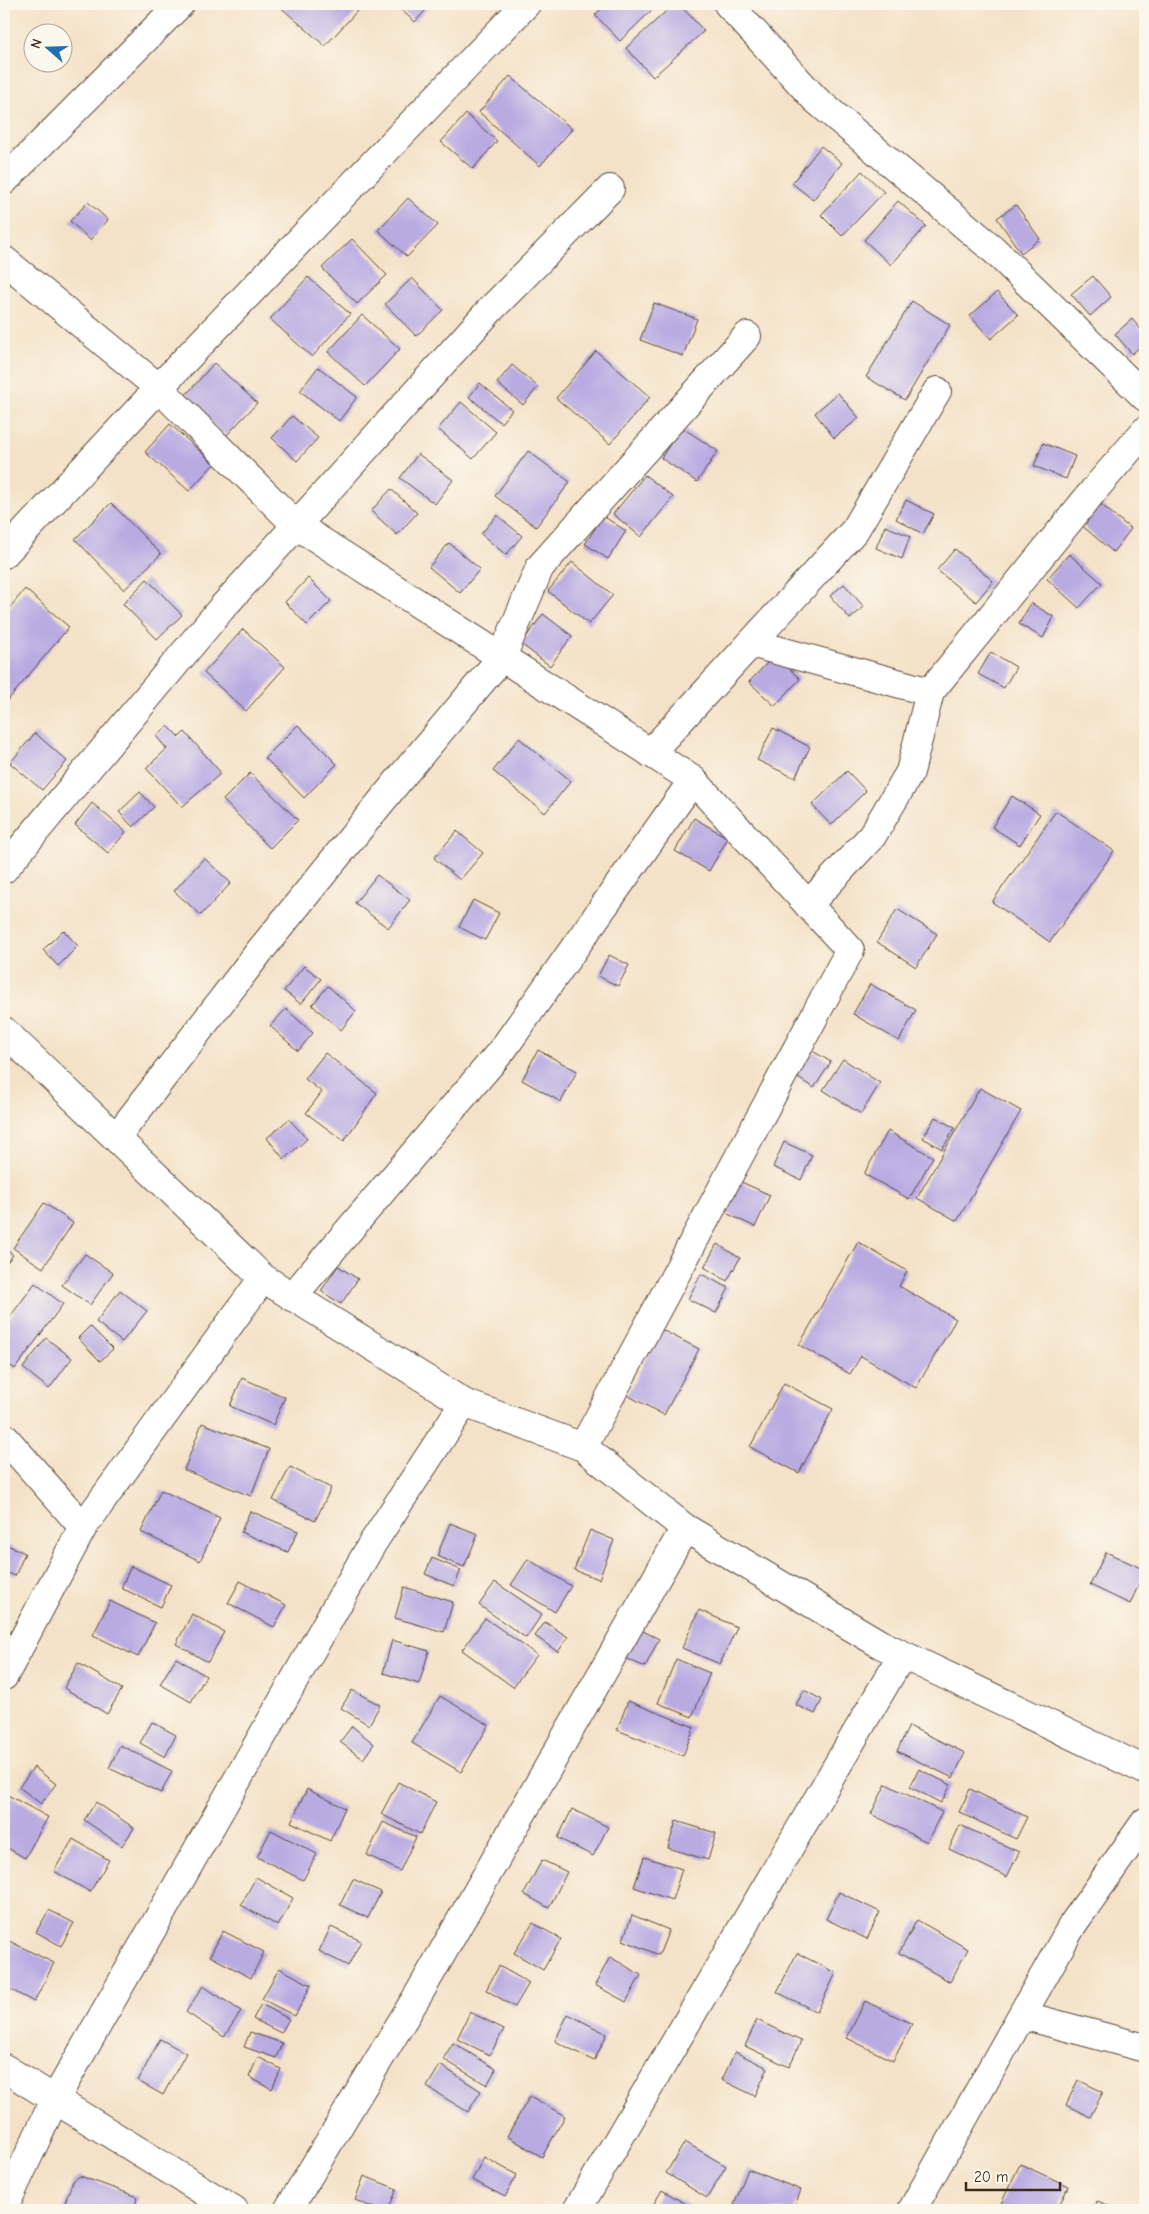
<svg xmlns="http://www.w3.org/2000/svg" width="1149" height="2214" font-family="'Comic Neue',sans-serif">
	<rect width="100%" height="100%" fill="#fbf7ec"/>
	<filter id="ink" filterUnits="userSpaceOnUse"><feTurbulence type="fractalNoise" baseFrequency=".02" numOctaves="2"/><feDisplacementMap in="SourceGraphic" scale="10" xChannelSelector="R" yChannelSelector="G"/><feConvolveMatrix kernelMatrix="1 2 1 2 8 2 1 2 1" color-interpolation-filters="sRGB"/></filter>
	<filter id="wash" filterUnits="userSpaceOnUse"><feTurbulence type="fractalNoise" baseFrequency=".0096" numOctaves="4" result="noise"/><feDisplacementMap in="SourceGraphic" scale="20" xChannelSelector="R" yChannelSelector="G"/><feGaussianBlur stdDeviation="1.12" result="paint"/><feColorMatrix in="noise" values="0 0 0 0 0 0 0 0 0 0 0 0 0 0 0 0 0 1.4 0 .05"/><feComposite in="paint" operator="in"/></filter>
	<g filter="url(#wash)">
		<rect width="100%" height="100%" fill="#f4e2c8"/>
		<g id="blocks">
			<!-- building -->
			<path fill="#b9aae2" d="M 277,4 L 351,4 L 358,10 L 325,46 Z
				M 403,4 L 431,4 L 415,22 L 399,8 Z
				M 606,4 L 658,4 L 620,41 L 595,15 Z
				M 674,4 L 679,4 L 704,31 L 653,77 L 626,48 Z
				M 510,76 L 572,129 L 540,166 L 479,112 Z
				M 466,114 L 497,141 L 473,169 L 441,142 Z
				M 821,146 L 842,163 L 813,200 L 792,183 Z
				M 862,171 L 884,192 L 842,236 L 821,215 Z
				M 408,198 L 438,225 L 407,257 L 378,230 Z
				M 898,201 L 926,226 L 891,265 L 864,240 Z
				M 88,202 L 108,220 L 90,240 L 70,221 Z
				M 1016,205 L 1040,239 L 1021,253 L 997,218 Z
				M 352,239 L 387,275 L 357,304 L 322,268 Z
				M 1093,276 L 1111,297 L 1090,316 L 1071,294 Z
				M 308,277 L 350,314 L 312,357 L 270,319 Z
				M 412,278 L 443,310 L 416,336 L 385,304 Z
				M 997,292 L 1018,315 L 991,339 L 970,316 Z
				M 912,301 L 950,325 L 905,400 L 866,377 Z
				M 654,303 L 697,319 L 683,356 L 640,340 Z
				M 362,315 L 400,349 L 365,386 L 328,352 Z
				M 1132,319 L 1145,334 L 1145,342 L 1132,354 L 1115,334 Z
				M 596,351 L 650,397 L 610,444 L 556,398 Z
				M 214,363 L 257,403 L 226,436 L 184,397 Z
				M 512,365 L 538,387 L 523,405 L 497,383 Z
				M 318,367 L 357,397 L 339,421 L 300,391 Z
				M 480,383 L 512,410 L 501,423 L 469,397 Z
				M 838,393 L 859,418 L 834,438 L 815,413 Z
				M 461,402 L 496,432 L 473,459 L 438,429 Z
				M 292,416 L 318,438 L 297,461 L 272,438 Z
				M 170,424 L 214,464 L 189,491 L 145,452 Z
				M 681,427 L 718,451 L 697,482 L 661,458 Z
				M 1043,443 L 1075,456 L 1066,479 L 1034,466 Z
				M 528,451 L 570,482 L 536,527 L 495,496 Z
				M 418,454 L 453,480 L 435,504 L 400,478 Z
				M 645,475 L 673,497 L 641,537 L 613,514 Z
				M 391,489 L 417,513 L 397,535 L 371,511 Z
				M 906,500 L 934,514 L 923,534 L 896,519 Z
				M 1098,502 L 1131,529 L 1113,552 L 1080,524 Z
				M 111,503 L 161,554 L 124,590 L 75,539 Z
				M 497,515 L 522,536 L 506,555 L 481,534 Z
				M 603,516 L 626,531 L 608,559 L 585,544 Z
				M 885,526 L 910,536 L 902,559 L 876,548 Z
				M 449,543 L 480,569 L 460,593 L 429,567 Z
				M 955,549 L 993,581 L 976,602 L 937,570 Z
				M 1069,554 L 1102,583 L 1079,608 L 1047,579 Z
				M 572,562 L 613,595 L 589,624 L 548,591 Z
				M 308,578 L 331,601 L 307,625 L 285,602 Z
				M 147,579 L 182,615 L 157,639 L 123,604 Z
				M 844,584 L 864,607 L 850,619 L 830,596 Z
				M 25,589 L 69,627 L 4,705 L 4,615 Z
				M 1031,603 L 1054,617 L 1043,638 L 1019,624 Z
				M 543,614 L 572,636 L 550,666 L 521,644 Z
				M 243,629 L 285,667 L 246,711 L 204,673 Z
				M 991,652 L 1016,667 L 1004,688 L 978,674 Z
				M 775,655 L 800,679 L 775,706 L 749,682 Z
				M 298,725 L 337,764 L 304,798 L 265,758 Z
				M 168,726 L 179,737 L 185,732 L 221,773 L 182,807 L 146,768 L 167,749 L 156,736 Z
				M 773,728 L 810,747 L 795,778 L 757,760 Z
				M 35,733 L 67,761 L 42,790 L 10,763 Z
				M 519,738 L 571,781 L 545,813 L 493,771 Z
				M 847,771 L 866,791 L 831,825 L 812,805 Z
				M 250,773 L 298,820 L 270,848 L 223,800 Z
				M 140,792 L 154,807 L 133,827 L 119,812 Z
				M 1012,796 L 1040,814 L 1020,845 L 992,827 Z
				M 92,803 L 126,832 L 108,853 L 75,825 Z
				M 1056,811 L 1114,851 L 1050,942 L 992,902 Z
				M 694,818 L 728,838 L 709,871 L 675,851 Z
				M 457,831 L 483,853 L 460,880 L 434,858 Z
				M 204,858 L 231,883 L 201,915 L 174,891 Z
				M 377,875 L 410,900 L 388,928 L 355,903 Z
				M 473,900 L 499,913 L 485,940 L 459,927 Z
				M 897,909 L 937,934 L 916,967 L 877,942 Z
				M 63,930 L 78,946 L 58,966 L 43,950 Z
				M 609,955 L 629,965 L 618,986 L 598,976 Z
				M 304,966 L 321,979 L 301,1004 L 284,991 Z
				M 870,984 L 916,1010 L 899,1041 L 853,1014 Z
				M 328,986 L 356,1011 L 341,1030 L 312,1005 Z
				M 286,1009 L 313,1033 L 298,1051 L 270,1026 Z
				M 538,1050 L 577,1071 L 561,1102 L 522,1080 Z
				M 811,1050 L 831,1062 L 814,1088 L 795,1076 Z
				M 325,1053 L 377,1093 L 344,1141 L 306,1113 L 322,1092 L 305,1079 Z
				M 843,1059 L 880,1083 L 861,1114 L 823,1090 Z
				M 980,1088 L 1021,1111 L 957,1221 L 917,1198 Z
				M 935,1117 L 955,1128 L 942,1149 L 923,1138 Z
				M 289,1119 L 307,1139 L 284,1159 L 267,1138 Z
				M 888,1131 L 933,1157 L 909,1199 L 864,1174 Z
				M 784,1142 L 812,1155 L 801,1180 L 773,1167 Z
				M 737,1180 L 770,1195 L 755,1227 L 722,1211 Z
				M 44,1203 L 73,1223 L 43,1268 L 13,1248 Z
				M 858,1242 L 907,1271 L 899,1286 L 956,1319 L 916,1388 L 861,1356 L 850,1374 L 799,1345 Z
				M 717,1244 L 740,1258 L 727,1281 L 704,1267 Z
				M 4,1247 L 13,1255 L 4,1266 Z
				M 85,1254 L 113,1273 L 90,1305 L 62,1285 Z
				M 338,1266 L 358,1279 L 341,1304 L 321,1291 Z
				M 701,1274 L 729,1288 L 716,1313 L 688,1299 Z
				M 35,1283 L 63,1304 L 15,1369 L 4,1361 L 4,1325 Z
				M 120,1290 L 147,1311 L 122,1342 L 96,1322 Z
				M 90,1326 L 113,1349 L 100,1361 L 78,1338 Z
				M 662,1330 L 699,1349 L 664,1415 L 627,1395 Z
				M 46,1338 L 72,1358 L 49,1389 L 23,1368 Z
				M 242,1378 L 285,1397 L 273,1425 L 230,1406 Z
				M 784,1383 L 833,1409 L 799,1473 L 750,1447 Z
				M 202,1423 L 269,1449 L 251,1496 L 184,1470 Z
				M 290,1467 L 331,1488 L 315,1521 L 273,1500 Z
				M 161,1490 L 220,1518 L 200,1561 L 141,1532 Z
				M 250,1511 L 298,1531 L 288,1552 L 241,1532 Z
				M 450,1523 L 478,1534 L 464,1567 L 437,1556 Z
				M 590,1530 L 614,1540 L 599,1579 L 574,1570 Z
				M 7,1545 L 25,1553 L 15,1576 L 4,1571 L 4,1552 Z
				M 1106,1552 L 1145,1570 L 1130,1604 L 1090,1585 Z
				M 432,1558 L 461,1570 L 454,1586 L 425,1574 Z
				M 528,1559 L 571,1586 L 555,1612 L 511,1585 Z
				M 131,1566 L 171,1585 L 161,1607 L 121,1588 Z
				M 240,1581 L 286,1605 L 274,1627 L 228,1603 Z
				M 495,1582 L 542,1614 L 526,1638 L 479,1605 Z
				M 404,1587 L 453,1602 L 444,1632 L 395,1618 Z
				M 110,1601 L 155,1623 L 138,1657 L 93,1635 Z
				M 699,1610 L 737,1627 L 720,1664 L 682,1648 Z
				M 192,1614 L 224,1632 L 208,1662 L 176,1644 Z
				M 485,1618 L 537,1655 L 513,1687 L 462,1650 Z
				M 545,1622 L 568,1637 L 558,1652 L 535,1636 Z
				M 637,1628 L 659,1639 L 645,1667 L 623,1657 Z
				M 392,1640 L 429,1651 L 419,1684 L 383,1673 Z
				M 176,1658 L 206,1676 L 191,1702 L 160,1684 Z
				M 676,1659 L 710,1673 L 692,1717 L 658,1703 Z
				M 78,1663 L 122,1689 L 107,1714 L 64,1688 Z
				M 352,1690 L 380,1705 L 369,1725 L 341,1708 Z
				M 804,1690 L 822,1700 L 815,1714 L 796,1705 Z
				M 440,1696 L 489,1725 L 461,1772 L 412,1743 Z
				M 628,1701 L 694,1727 L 683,1756 L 617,1730 Z
				M 152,1722 L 176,1735 L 165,1757 L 140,1743 Z
				M 352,1726 L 374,1744 L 363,1759 L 340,1742 Z
				M 909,1726 L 965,1753 L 953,1778 L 897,1751 Z
				M 120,1745 L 172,1771 L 161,1793 L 109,1768 Z
				M 34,1767 L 56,1784 L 41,1804 L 19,1787 Z
				M 919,1769 L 951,1785 L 941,1803 L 910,1787 Z
				M 398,1782 L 436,1802 L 420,1834 L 381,1814 Z
				M 886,1784 L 942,1812 L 927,1842 L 871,1814 Z
				M 307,1789 L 345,1808 L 330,1841 L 291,1822 Z
				M 970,1789 L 1027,1817 L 1016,1839 L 959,1812 Z
				M 4,1793 L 48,1817 L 25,1858 L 4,1846 Z
				M 96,1802 L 134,1828 L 122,1846 L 84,1820 Z
				M 572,1809 L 608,1827 L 593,1856 L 558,1838 Z
				M 676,1821 L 716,1833 L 708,1860 L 668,1848 Z
				M 383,1822 L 416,1837 L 400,1871 L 367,1855 Z
				M 960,1825 L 1019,1852 L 1007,1877 L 949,1849 Z
				M 271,1830 L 317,1854 L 303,1880 L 257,1857 Z
				M 73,1839 L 109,1860 L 90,1892 L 54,1871 Z
				M 644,1857 L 682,1869 L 672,1900 L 634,1887 Z
				M 542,1860 L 567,1872 L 549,1908 L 524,1894 Z
				M 256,1877 L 293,1898 L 278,1926 L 241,1905 Z
				M 353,1879 L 381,1892 L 368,1918 L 340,1905 Z
				M 839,1892 L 880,1912 L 867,1939 L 826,1919 Z
				M 49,1910 L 74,1923 L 61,1946 L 36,1932 Z
				M 632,1915 L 669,1930 L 659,1955 L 623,1940 Z
				M 917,1920 L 968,1949 L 950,1982 L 899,1953 Z
				M 533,1923 L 561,1939 L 543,1970 L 514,1953 Z
				M 331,1927 L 361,1941 L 348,1966 L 319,1951 Z
				M 223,1931 L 264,1952 L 251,1978 L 210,1956 Z
				M 5,1939 L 54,1963 L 34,2002 L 4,1986 Z
				M 797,1953 L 836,1973 L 817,2012 L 777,1992 Z
				M 610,1957 L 641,1975 L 626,2002 L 595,1985 Z
				M 499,1966 L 529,1983 L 515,2007 L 486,1990 Z
				M 279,1968 L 311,1985 L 295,2016 L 262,1999 Z
				M 203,1986 L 241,2011 L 224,2037 L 186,2012 Z
				M 865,2001 L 912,2024 L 893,2061 L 847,2038 Z
				M 261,2004 L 289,2019 L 281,2033 L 253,2019 Z
				M 470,2012 L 504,2029 L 490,2055 L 457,2039 Z
				M 568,2014 L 607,2034 L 594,2061 L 555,2041 Z
				M 757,2020 L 801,2041 L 789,2067 L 745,2046 Z
				M 250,2032 L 282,2043 L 276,2058 L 244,2047 Z
				M 160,2039 L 186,2053 L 163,2095 L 138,2081 Z
				M 453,2043 L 496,2069 L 487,2085 L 443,2059 Z
				M 735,2052 L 768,2068 L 755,2096 L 722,2080 Z
				M 258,2057 L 281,2069 L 272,2089 L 249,2077 Z
				M 440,2065 L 481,2091 L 468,2112 L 427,2087 Z
				M 1078,2080 L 1103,2092 L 1090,2117 L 1066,2105 Z
				M 530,2096 L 565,2116 L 542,2157 L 507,2136 Z
				M 685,2142 L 726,2166 L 707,2198 L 666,2173 Z
				M 484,2157 L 517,2175 L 505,2197 L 472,2180 Z
				M 1020,2164 L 1068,2186 L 1057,2210 L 998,2210 Z
				M 748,2169 L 801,2190 L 793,2210 L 746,2210 L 734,2205 Z
				M 80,2176 L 138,2197 L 133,2210 L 62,2210 L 73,2181 Z
				M 364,2176 L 397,2189 L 388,2210 L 379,2210 L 355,2200 Z
				M 662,2190 L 696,2210 L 650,2210 Z
				M 1097,2201 L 1121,2210 L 1094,2210 Z"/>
		</g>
	</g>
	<g filter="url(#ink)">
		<use href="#blocks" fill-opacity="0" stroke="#574638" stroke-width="1"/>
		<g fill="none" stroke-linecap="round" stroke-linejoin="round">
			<defs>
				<path id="minor" d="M 728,4 L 815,99 L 994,250 L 1145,397
					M 4,181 L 180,4
					M 4,260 L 159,388 L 296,525 L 693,780 L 850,950 L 583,1447
					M 4,554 L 185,360 L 526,4
					M 751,643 L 930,692
					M 650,753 L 855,530 L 937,391
					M 4,869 L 221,609 L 490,310 L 610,189
					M 808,905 L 872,836 L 910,772 L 930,692 L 1094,490 L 1145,431
					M 4,1031 L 263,1278 L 464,1403 L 583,1447 L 685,1528 L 880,1644 L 1145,1770
					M 116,1138 L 259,952 L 398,781 L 502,657 L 540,567 L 747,336
					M 292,1297 L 503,1049 L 693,780
					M 4,1437 L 83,1527
					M 4,1676 L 83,1527 L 263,1278
					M 1022,2015 L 1145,2048
					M 4,2068 L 234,2210
					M 4,2208 L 54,2101 L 372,1544 L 464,1403
					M 288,2210 L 421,1990 L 685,1528
					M 577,2210 L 902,1655
					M 912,2210 L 1073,1924 L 1145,1822"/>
			</defs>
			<!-- minor casing -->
			<use href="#minor" stroke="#574638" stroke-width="30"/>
			<!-- minor -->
			<use href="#minor" stroke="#fff" stroke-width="28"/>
		</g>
	</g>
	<!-- margin -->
	<rect width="1149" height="2214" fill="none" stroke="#fbf7ec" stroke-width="20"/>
	<!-- north arrow -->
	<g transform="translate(48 48) rotate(290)"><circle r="24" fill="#fbf7ec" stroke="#aea59a"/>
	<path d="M0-4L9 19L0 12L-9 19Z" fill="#1f6fb2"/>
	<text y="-8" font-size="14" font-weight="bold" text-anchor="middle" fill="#3b2a1e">N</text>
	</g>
	<!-- scale -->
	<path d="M966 2182v8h94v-8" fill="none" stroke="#3b2a1e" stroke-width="2.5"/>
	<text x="974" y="2182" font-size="15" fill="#3b2a1e" stroke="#fbf7ec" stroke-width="4" paint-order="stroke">20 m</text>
</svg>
